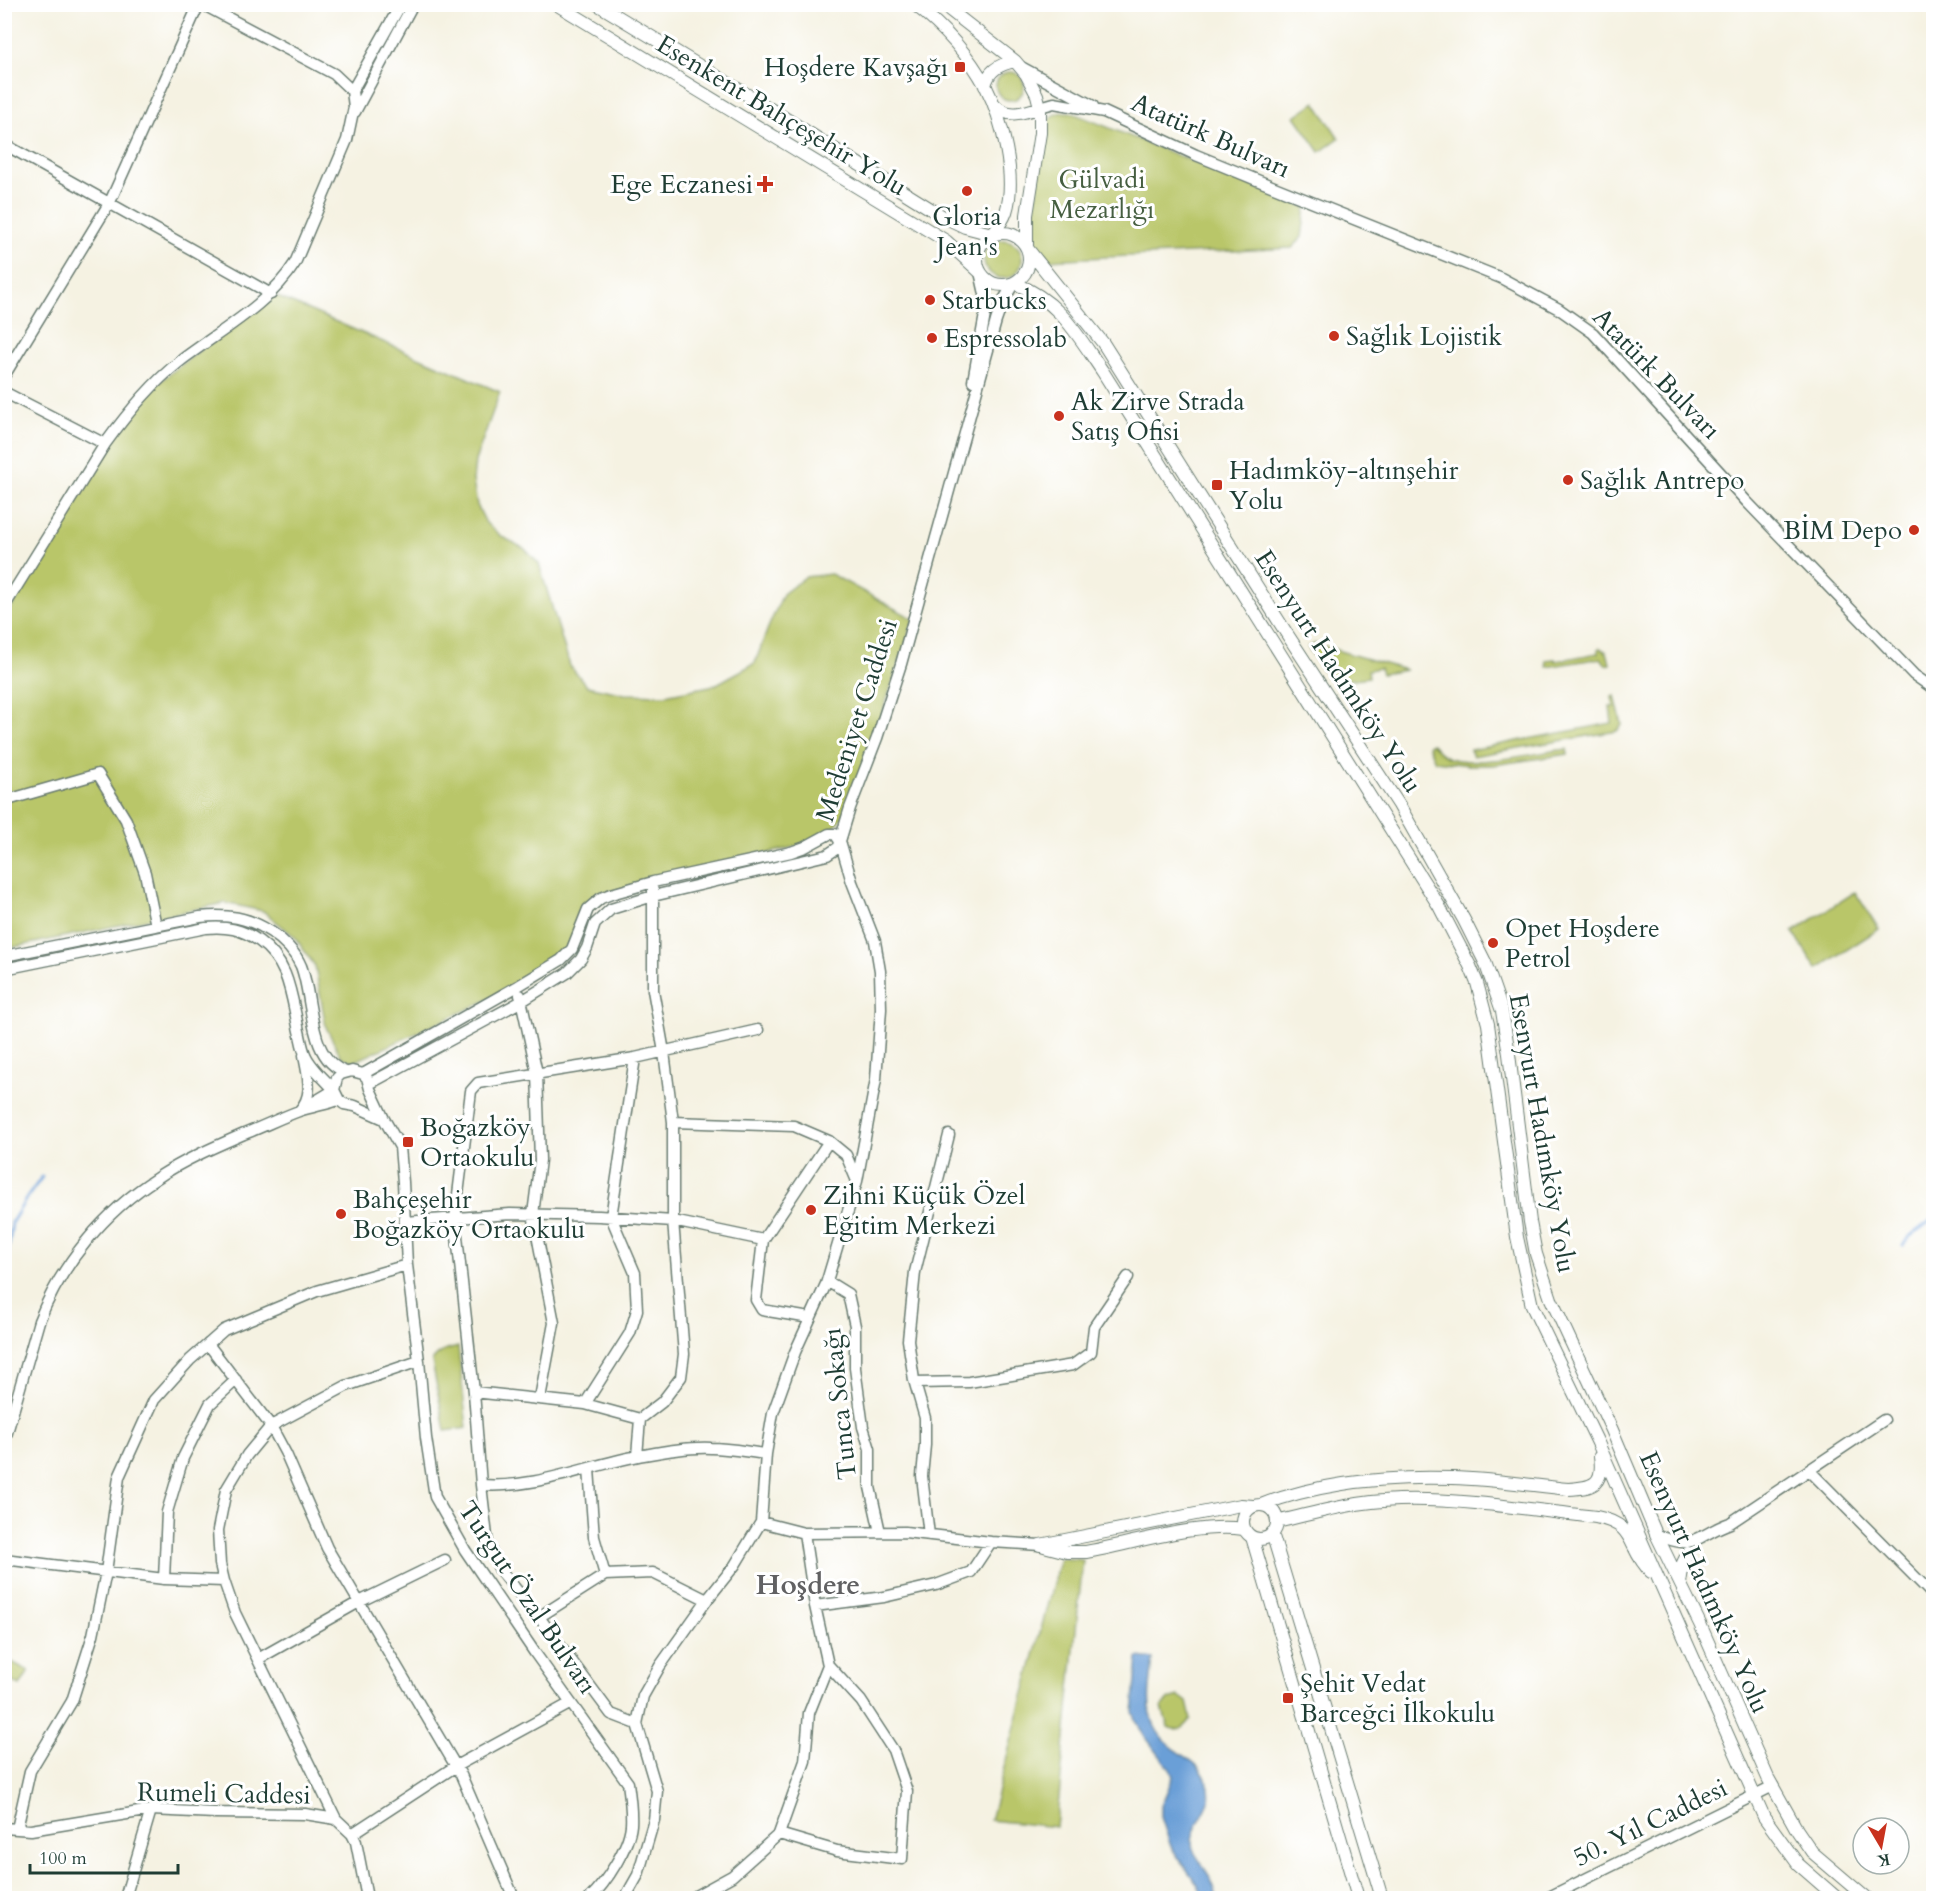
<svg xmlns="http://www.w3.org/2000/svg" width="1938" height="1903" font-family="Cardo,serif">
	<rect width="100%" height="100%" fill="#fff"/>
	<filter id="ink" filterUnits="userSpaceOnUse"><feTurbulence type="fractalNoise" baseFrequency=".0167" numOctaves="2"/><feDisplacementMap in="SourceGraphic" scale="12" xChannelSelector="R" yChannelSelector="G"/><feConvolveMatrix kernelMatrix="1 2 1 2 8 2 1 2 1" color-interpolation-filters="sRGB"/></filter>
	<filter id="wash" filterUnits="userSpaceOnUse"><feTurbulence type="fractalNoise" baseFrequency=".008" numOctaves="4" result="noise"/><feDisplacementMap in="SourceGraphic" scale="24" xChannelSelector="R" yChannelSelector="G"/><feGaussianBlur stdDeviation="1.35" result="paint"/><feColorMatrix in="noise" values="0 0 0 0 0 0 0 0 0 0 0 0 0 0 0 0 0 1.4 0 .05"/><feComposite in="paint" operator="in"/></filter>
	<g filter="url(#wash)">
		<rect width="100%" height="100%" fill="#f5f2e2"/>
		<!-- green -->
		<path fill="#b9c669" stroke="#6c824e" stroke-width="1.5" d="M996 86a14 14 0 1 1 28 0a14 14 0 1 1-28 0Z
			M 1315,102 L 1339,138 L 1320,152 L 1295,116 Z
			M 1062,112 L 1070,112 L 1306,207 L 1302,237 L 1292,248 L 1046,260 L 1036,245 L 1032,225 L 1047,126 C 1050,117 1052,115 1062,112 Z
			M984 259a19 19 0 1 1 38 0a19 19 0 1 1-38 0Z
			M 271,294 L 500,392 L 475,461 L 473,480 L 477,505 L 486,523 L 501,536 L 525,549 L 539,564 L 570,666 L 587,686 L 625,694 L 665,695 L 715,685 L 755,663 L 768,628 L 783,594 L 805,577 L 831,574 L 914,619 L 850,808 L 829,834 L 814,842 L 653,882 L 592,905 L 572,949 L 518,986 L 354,1062 L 341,1057 L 326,1027 L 315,966 L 294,936 L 263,911 L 225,903 L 5,949 L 5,619 L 105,444 L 153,387 Z
			M 1315,644 L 1406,670 L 1382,674 L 1380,668 L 1368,670 L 1369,677 C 1355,679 1342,682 1328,677 L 1308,647 Z
			M 1600,648 L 1607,652 L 1610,664 L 1606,665 L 1601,658 L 1547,667 L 1546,660 L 1555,659 L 1556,661 L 1598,653 L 1598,649 Z
			M 1615,696 L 1622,725 L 1617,731 L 1473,756 L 1470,750 L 1612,723 L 1610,707 L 1614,707 L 1612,697 Z
			M 1431,743 C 1437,750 1443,757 1453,759 C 1484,766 1535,753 1567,749 L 1568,754 L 1493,765 L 1469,765 L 1435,761 L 1428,746 Z
			M 1855,892 L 1879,929 L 1817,969 L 1793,932 Z
			M 458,1347 L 467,1428 L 445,1431 L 432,1361 C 439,1351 447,1350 458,1347 Z
			M 1060,1558 L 1083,1560 L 1056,1827 L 990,1820 Z
			M 4,1658 L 29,1671 L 20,1686 L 5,1678 Z
			M 1179,1696 L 1187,1702 L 1191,1719 C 1184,1729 1179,1732 1168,1727 L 1162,1707 L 1169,1699 Z"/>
		<!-- water -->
		<path fill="#6a9fd7" stroke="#446e86" stroke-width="1.5" d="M 1138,1657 L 1153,1659 C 1149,1698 1141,1728 1179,1752 C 1191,1760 1201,1766 1207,1781 C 1217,1808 1195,1817 1192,1840 C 1191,1852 1200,1860 1205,1869 C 1211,1878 1215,1888 1217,1898 L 1204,1898 L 1197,1884 L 1171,1847 L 1161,1817 L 1161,1806 L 1173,1777 L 1170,1769 L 1141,1731 L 1133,1712 Z"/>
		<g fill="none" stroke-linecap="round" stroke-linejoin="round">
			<!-- stream -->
			<path stroke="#6a9fd7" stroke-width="3" d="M 1903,1246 L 1908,1238 L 1934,1218
				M 4,1284 L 12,1222 L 26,1199 L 42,1177"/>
		</g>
	</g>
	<g filter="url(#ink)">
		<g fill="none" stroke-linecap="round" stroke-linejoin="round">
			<defs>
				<path id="minor" d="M 202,4 L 334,74 L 352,91
					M 1021,67 L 1093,106
					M 1040,107 L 1054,103 L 1104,112 L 1196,155 L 1274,187 L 1501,278 L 1559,309 L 1593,333 L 1747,502 L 1914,675 L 1934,689
					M 355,112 L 413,4
					M 4,144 L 271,294
					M 4,376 L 110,202 L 199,4
					M 973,381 L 986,309 L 985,294 L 980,272
					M 4,392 L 105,444
					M 4,607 L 105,444 C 126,415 150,385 179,362 C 218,332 269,305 295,263 L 347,140 L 354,107 L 352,91 L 401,4
					M 4,801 L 98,774 L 126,820 L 145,873 L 156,926
					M 4,956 L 200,917 C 227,914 248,917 271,932 C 283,940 295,952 301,966 C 314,999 307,1059 346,1072
					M 4,969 L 206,928 C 226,926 242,929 259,941 C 290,963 291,996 299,1031 C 301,1039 302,1047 305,1054 C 310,1067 325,1079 334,1090
					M 520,995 L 537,1073 L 540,1160 L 533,1214 L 554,1323 L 540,1398
					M 758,1030 L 635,1058 L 478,1083 L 471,1091 L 455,1218 L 474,1392 L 481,1485 C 534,1489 586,1466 638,1456 C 661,1452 687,1447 711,1448 C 729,1448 748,1452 766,1454
					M 363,1074 L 518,986 L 561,960 L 572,949 L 588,909 L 601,898 L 611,894 L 653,882 L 791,852 L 805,847 L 829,834 L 835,834 L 840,841 L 839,847 L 827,855 L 653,896 L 611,909 L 595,924 L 587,948 L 581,959 L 567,973 L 522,1001 L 369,1084
					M 309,1105 L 334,1090
					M 299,1111 C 315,1095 307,1075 304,1055
					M 384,1119 L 355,1106 L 344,1104 L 339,1100 L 334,1090 L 337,1078 L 341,1074 L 352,1071 L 363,1074 L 367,1078 L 370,1089 L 384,1119 L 400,1147 L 403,1182 L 407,1265 L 419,1361 L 426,1438 L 435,1497 L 465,1550 L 535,1653 L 628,1783 C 630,1797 632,1811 631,1825 C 629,1847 606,1883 590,1898
					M 673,1122 L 794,1126 L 829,1141 L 846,1155 L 857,1181
					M 405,1222 L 510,1214 L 599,1216 L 673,1221 L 673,1122 L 664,1052 L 653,990 L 653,890
					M 827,1281 L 848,1294 L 855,1326 L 855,1368 L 863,1427 L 870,1449 L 870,1487 L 880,1532
					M 810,1318 L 762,1310 L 756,1300 L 763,1240 L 829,1141
					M 208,1344 L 271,1426 L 286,1454 L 327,1548 L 461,1775 L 514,1898
					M 915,1383 L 969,1382 L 1073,1365 L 1091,1352 L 1094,1327 L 1128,1277
					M 474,1392 L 585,1404 L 640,1419 L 637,1456
					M 585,1404 L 630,1333 L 637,1310 L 635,1273 L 611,1217 L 635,1058
					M 640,1419 L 662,1402 L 681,1377 L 684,1354 L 673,1221 L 763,1240
					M 4,1443 L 39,1321 C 62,1263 105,1211 157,1178 C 184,1160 214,1147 244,1134 C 262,1127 280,1118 299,1111 C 312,1107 326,1104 339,1100
					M 589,1469 L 594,1537 L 605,1575 L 653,1573 L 707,1600
					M 1809,1470 L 1934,1596
					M 481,1485 L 488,1545 L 500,1570 L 539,1617
					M 761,1522 L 804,1533 L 905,1532 L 991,1542 L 1040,1545
					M 804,1533 L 815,1606 L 828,1665 L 861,1701 L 893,1750 L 907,1791 L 902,1859 L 837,1851 L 779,1834 L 805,1761 L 809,1713 L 828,1665
					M 1656,1534 C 1695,1553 1696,1535 1730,1523 L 1884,1420
					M 929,1535 L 922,1476 L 925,1445 L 925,1418 L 914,1380 L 908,1340 L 915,1272 L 949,1135
					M 4,1559 L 164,1579 L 224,1581
					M 605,1575 L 539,1617 L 611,1714 L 637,1724
					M 164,1579 L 167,1512 L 183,1458 L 210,1404 L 236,1380
					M 815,1606 L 884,1597 L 936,1585 L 971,1572 L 991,1542
					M 258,1659 L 359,1602 L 445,1560
					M 4,1828 L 31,1830 L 151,1810 L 215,1813 L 305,1814 L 336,1819
					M 17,1829 L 30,1771 L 72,1701 L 93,1635 L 106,1572 L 119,1477 L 154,1400 L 190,1360 L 224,1330 L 317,1291 L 407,1265
					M 352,1834 L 456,1766 L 571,1703
					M 125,1898 L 151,1810
					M 367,1898 L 356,1842 L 352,1834 L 336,1819 L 235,1613 L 224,1581 L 220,1564 L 218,1530 L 226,1490 L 247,1455 L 271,1426 L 346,1386 L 419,1361
					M 625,1898 L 638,1875 L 654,1820 L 657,1791 L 637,1724 L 643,1696 L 660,1666 L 707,1600 L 735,1565 L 761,1522 L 766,1454 L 773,1413 L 795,1352 L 826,1284 L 857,1181 L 876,1079 L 881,1009 L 880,971 L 875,941 L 852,882 L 840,841 L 850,808 L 877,738 L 901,664 L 996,321 L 1003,301 L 1014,283
					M 692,1898 L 732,1876 L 779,1834
					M 1547,1898 L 1773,1786"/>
				<path id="major" d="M 556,4 L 946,241 L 980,272
					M 597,4 L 746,94 L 942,216 L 965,227 L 992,234
					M 914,4 C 942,26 969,55 986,87 C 1002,118 1017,178 1006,212 C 1003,221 998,227 992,234
					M 942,4 L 1015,61 L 1026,74 L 1037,95 L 1040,107 L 1040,133 L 1027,215 L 1027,248
					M 985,86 C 988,70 1000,64 1015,61
					M 994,104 C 1007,119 1024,113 1040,107
					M977 259a26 26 0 1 1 52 0a26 26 0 1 1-52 0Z
					M 1027,248 L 1103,343 L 1287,634 L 1399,805 L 1464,920 L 1485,962 L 1502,1011 L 1509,1054 L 1530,1222 L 1536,1254 L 1551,1299 L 1612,1430 L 1656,1534 L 1700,1624 L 1768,1778 L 1797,1830 L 1812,1852 L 1866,1898
					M 1014,283 C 1060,301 1076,333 1103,372 L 1439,906 L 1470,966 L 1477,983 L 1488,1024 L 1517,1237 L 1532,1306 L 1598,1443 L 1764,1817 L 1798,1864 L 1837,1898
					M1243 1522a17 17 0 1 1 34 0a17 17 0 1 1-34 0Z
					M 1261,1505 C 1321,1482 1388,1476 1452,1478 C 1491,1479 1529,1485 1568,1489 C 1594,1488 1604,1484 1600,1456
					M 1277,1522 C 1317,1512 1357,1501 1399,1500 C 1462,1498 1532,1510 1596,1517 C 1638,1525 1626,1548 1651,1572
					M 1272,1533 L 1382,1898
					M 1252,1537 L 1358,1898
					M 1040,1545 L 1241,1505 L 1253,1506
					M 1044,1546 L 1067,1552 L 1086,1552 C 1133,1544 1197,1522 1244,1529
					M 1680,1583 L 1683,1563 L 1688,1553"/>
			</defs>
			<!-- minor casing -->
			<use href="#minor" stroke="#6a7c71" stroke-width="13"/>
			<!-- major casing -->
			<use href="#major" stroke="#6a7c71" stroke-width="14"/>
			<!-- minor -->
			<use href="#minor" stroke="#fff" stroke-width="10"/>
			<!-- major -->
			<use href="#major" stroke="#fff" stroke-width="12"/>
		</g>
	</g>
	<!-- markers -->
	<g fill="#c8321e" stroke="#fff" stroke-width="2">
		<rect x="954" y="61" width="12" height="12" rx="3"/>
		<path d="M762 175h6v6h6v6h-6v6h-6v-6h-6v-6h6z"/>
		<circle cx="967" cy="191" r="6"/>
		<circle cx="930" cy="300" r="6"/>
		<circle cx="1334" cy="336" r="6"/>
		<circle cx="932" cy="338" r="6"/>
		<circle cx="1059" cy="416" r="6"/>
		<circle cx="1568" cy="480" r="6"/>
		<rect x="1211" y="479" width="12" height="12" rx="3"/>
		<circle cx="1914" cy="530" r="6"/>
		<circle cx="1493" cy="943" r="6"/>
		<rect x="402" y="1136" width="12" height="12" rx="3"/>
		<circle cx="811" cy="1210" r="6"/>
		<circle cx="341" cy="1214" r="6"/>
		<rect x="1282" y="1692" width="12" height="12" rx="3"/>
	</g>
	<g text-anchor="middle" stroke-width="6" stroke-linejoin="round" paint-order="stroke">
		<!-- poi labels -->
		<g font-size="26" fill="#1f3d34" stroke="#fff" text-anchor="start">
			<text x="948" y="76" text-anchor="end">Hoşdere Kavşağı</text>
			<text x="753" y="193" text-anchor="end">Ege Eczanesi</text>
			<text x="967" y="225" text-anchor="middle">Gloria<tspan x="967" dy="30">Jean's</tspan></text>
			<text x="942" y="309">Starbucks</text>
			<text x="1346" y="345">Sağlık Lojistik</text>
			<text x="944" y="347">Espressolab</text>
			<text x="1071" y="410">Ak Zirve Strada<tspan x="1071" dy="30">Satış Ofisi</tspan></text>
			<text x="1229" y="479">Hadımköy-altınşehir<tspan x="1229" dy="30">Yolu</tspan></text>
			<text x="1580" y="489">Sağlık Antrepo</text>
			<text x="1902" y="539" text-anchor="end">BİM Depo</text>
			<text x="1505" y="937">Opet Hoşdere<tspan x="1505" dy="30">Petrol</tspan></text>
			<text x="420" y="1136">Boğazköy<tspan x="420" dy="30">Ortaokulu</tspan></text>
			<text x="823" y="1204">Zihni Küçük Özel<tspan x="823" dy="30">Eğitim Merkezi</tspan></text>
			<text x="353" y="1208">Bahçeşehir<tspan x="353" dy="30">Boğazköy Ortaokulu</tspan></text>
			<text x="1300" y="1692">Şehit Vedat<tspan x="1300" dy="30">Barceğci İlkokulu</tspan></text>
		</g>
		<!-- street labels -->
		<g font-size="26" fill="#1f3d34" stroke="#fff">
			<text transform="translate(782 115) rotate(31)" y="9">Esenkent Bahçeşehir Yolu</text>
			<text transform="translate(1211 135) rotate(24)" y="9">Atatürk Bulvarı</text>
			<text transform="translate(1657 373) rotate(46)" y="9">Atatürk Bulvarı</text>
			<text transform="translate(1339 671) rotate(57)" y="9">Esenyurt Hadımköy Yolu</text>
			<text transform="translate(856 720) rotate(-72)" y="9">Medeniyet Caddesi</text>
			<text transform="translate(1543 1133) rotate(80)" y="9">Esenyurt Hadımköy Yolu</text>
			<text transform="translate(839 1404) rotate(-96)" y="9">Tunca Sokağı</text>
			<text transform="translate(1705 1582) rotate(66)" y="9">Esenyurt Hadımköy Yolu</text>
			<text transform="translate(528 1597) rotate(56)" y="9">Turgut Özal Bulvarı</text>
			<text transform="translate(224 1793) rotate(1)" y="9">Rumeli Caddesi</text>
			<text transform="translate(1650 1822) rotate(-26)" y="9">50. Yıl Caddesi</text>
		</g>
		<!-- park labels -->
		<g font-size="26" fill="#465f41" stroke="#fff">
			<text x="1102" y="188">Gülvadi<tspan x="1102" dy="30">Mezarlığı</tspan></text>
		</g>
		<!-- quarter labels -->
		<g font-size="28" font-weight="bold" fill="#616163" stroke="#fff">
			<text x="808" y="1594">Hoşdere</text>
		</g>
	</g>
	<!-- margin -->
	<rect width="1938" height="1903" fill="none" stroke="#fff" stroke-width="24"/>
	<!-- north arrow -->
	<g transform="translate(1881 1846) rotate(170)"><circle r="28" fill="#ffffff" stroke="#a5b1ae" stroke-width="1.5"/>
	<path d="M0-4.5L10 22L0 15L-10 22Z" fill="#c8321e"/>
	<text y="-9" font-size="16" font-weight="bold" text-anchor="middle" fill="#1f3d34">K</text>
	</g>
	<!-- scale -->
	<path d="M30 1864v9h148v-9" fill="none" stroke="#1f3d34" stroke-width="3"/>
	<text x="39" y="1864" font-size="18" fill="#1f3d34" stroke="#ffffff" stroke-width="4.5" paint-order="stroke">100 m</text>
</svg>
